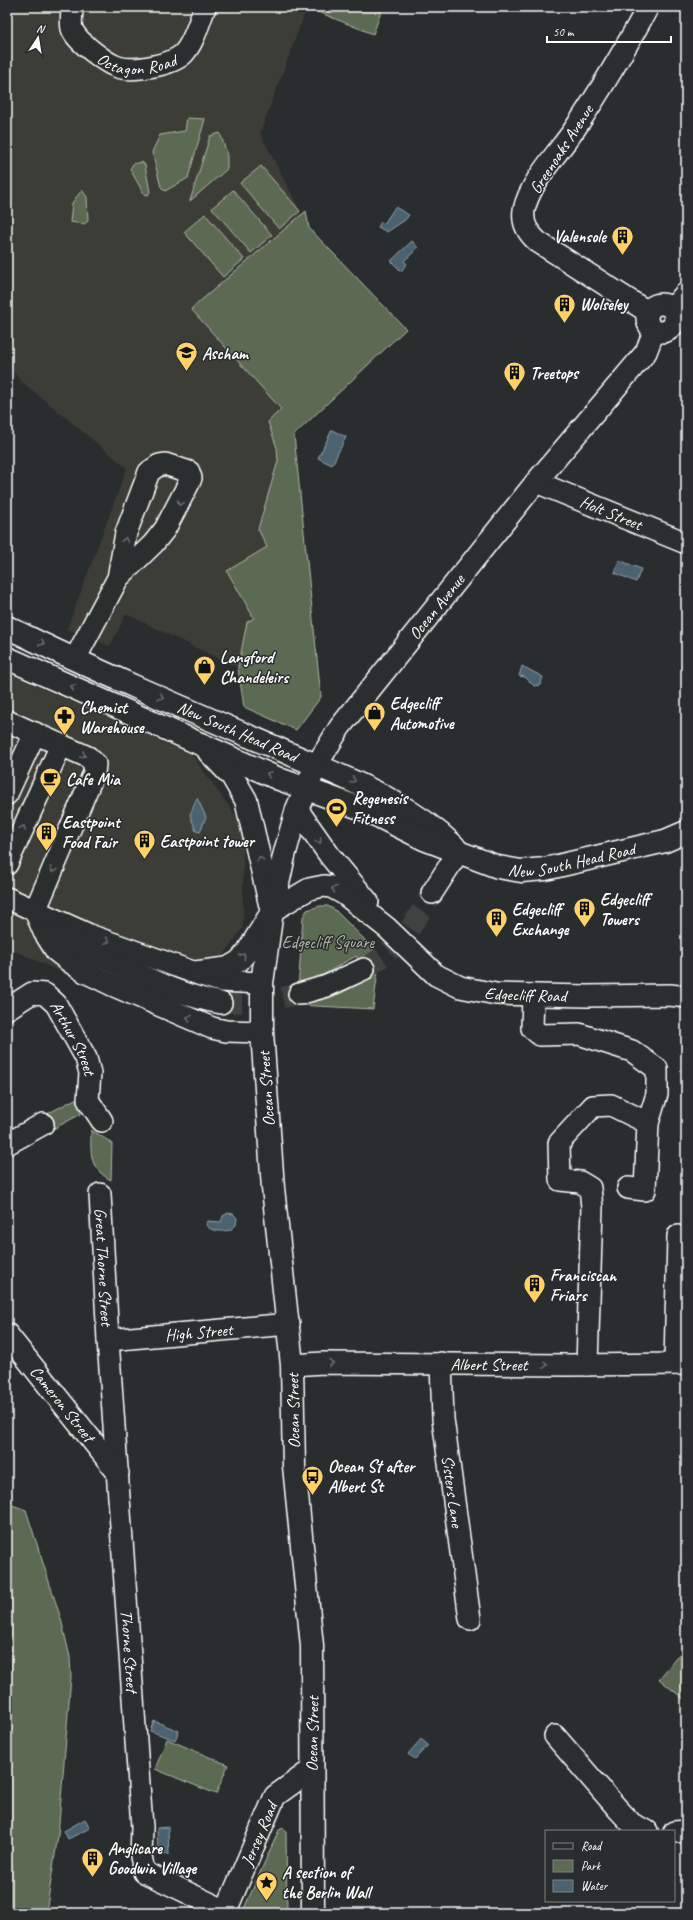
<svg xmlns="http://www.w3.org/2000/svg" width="693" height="1920" font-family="Caveat,sans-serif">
	<rect width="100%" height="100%" fill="#2a2d2e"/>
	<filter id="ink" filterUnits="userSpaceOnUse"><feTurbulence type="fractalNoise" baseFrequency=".025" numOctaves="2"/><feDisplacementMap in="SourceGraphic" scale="8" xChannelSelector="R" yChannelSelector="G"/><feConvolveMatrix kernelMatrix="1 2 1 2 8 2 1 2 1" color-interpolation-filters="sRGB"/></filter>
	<g filter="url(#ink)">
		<!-- built -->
		<path fill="#3e3c39" d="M 7,7 L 307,7 L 260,133 L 309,228 L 406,329 L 294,435 L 321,697 L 296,730 L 244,707 L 238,668 L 126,614 L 110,646 L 67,629 L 127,468 L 21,381 L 7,365 Z
			M 7,673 L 192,755 L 243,826 L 243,927 L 176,1025 L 7,947 Z"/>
		<!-- green -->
		<path fill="#5d6b53" stroke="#aeb5a9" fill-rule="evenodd" d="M 309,7 L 383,7 L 373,34 L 308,8 Z
			M 187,118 L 205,119 L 188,178 L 165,191 L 161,187 L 152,152 L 160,135 L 185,131 Z
			M 220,133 L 227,154 L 227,169 L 190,201 L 210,136 Z
			M 142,162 L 145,165 L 150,192 L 148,195 L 144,194 L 130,169 L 133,164 Z
			M 261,166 L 300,211 L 279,229 L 240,183 Z
			M 82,190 L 87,197 L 88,221 L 84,224 L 70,222 L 72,203 Z
			M 233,190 L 272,235 L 251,253 L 212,208 Z
			M 306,211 L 309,228 L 406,329 L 294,435 L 321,697 L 296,730 L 244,707 L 238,668 L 247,622 L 254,618 L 227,571 L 267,547 L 258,529 L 278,461 L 277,448 L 268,422 L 281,409 L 191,309 Z
			M 205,214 L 244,259 L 223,277 L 184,232 Z
			M 320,906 L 328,906 L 335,910 L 373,948 L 379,962 L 373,1009 L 297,1005 L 303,917 L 307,910 ZM 356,956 L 368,978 C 344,992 327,1003 299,1002 L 300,982 L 314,980 Z
			M 77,1098 L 81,1114 L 42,1135 L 34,1121 Z
			M 91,1130 L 112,1143 L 111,1180 C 88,1168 91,1153 91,1130 Z
			M 7,1503 L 26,1510 L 61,1619 L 70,1657 L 71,1677 L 58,1835 L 46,1913 L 7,1913 Z
			M 686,1646 L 686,1701 L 659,1679 Z
			M 167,1739 L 228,1765 L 216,1794 L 155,1769 Z
			M 283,1828 L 286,1831 L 287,1913 L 242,1913 L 279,1830 Z"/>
		<!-- water -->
		<path fill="#4b626f" stroke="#93a1a9" d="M 395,207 L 409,215 L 405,220 L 387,232 L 378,227 L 381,222 L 384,224 Z
			M 412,241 L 418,248 L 404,261 L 407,264 L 401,271 L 391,261 Z
			M 332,430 L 346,437 L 332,465 L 318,458 Z
			M 619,560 L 641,569 L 636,582 L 615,573 Z
			M 522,666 L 543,677 L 540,685 L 534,686 L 525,677 L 519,676 Z
			M 197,798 L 206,817 L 200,832 L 196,831 L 190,815 Z
			M 228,1213 L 233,1214 L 237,1218 L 236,1225 L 230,1230 C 222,1232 211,1232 206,1225 L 208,1221 L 221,1222 L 223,1216 Z
			M 154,1721 L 179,1731 L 175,1740 L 150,1731 Z
			M 421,1739 L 428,1745 L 415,1759 L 408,1754 Z
			M 85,1819 L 90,1828 L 68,1839 L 64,1831 Z
			M 168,1827 L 169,1854 L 158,1855 L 157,1828 Z"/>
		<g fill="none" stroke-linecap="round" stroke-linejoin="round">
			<!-- minor-tunnel -->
			<path stroke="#3f4243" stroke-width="21" stroke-dasharray="21 10" stroke-linecap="butt" d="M 364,969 C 402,946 410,929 432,893
				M 221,1003 L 265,1001 L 299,994"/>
			<defs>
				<g id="minor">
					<path id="s1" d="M 72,7 C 72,14 70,26 73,31 C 78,42 107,64 118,67 C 132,72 172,65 183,54 C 194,43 199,22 205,7"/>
					<path d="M 648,7 C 625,49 601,90 574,130 C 558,153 530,182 524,210 C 522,224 528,233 538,242 L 648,312"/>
					<circle cx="661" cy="318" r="14"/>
					<path d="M 672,309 L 686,293"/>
					<path id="s2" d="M 536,482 L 686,543"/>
					<path d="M 75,659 L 118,578 L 126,533 L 149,472 L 159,465 L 165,464 L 189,472 L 191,478 L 189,483 L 165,529 L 153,544 L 118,578"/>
					<path d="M 7,721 L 88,757 L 95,764 L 94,773 L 35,911 L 44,932 L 56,951 L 70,962 L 85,972 L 112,985 L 212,1028 L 226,1031 L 262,1032"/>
					<path id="s3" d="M 316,766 L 340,727 L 536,482 L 646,352 L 654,331"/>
					<path d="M 7,794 L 35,733"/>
					<path d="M 297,809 L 330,856 L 368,902"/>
					<path d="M 7,864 L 61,745"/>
					<path d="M 432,893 L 459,851"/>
					<path d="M 7,898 L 92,936 L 204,976 L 220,981 L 262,983"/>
					<path d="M 58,932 C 74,945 95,954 114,963 C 149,979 182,996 221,1003"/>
					<path id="s4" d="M 195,972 L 227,968 L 239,961 L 247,952 L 272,911 L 309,889 L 324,886 L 331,887 L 344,894 L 387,928 L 436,975 L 460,987 L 496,994 L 586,996 L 670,995 L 686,997"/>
					<path d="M 299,994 L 327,986 L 364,969"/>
					<path d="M 533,995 L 532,1028 L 540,1035 L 579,1034 L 632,1051 L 657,1069 L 657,1094 L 648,1123"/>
					<path id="s5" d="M 7,1009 L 32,993 L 45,994 L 56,1004 L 86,1058 L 90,1073 L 88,1100 L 102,1121"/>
					<path d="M 7,1144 L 43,1124"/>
					<path id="s6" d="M 100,1194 L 108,1340 L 142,1827 L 141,1856 L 144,1872 L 226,1911"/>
					<path id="s7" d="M 7,1334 L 118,1473"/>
					<path id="s8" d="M 108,1340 L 289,1324"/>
					<path id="s9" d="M 441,1363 L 443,1419 L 470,1619"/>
					<path d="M 675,1364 L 678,1236"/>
					<path id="s10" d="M 292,1365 L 323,1363 L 568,1365 L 686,1364"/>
					<path d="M 587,1365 L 592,1207 L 590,1188 L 580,1182 L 560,1180 L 559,1143 L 593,1106 L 611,1105 L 648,1123 L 645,1190 L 628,1188"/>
					<path d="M 555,1736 L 617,1808 L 632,1824 L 647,1831"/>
					<path d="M 674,1832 L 686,1831"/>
					<path id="s11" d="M 225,1913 L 275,1796 L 311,1770"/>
				</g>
				<g id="major">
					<path id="s12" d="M 7,627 C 94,670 183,708 272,746 C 336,775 402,796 454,846"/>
					<path id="s13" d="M 7,658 L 279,779 L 368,811 L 424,839 L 498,867 L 521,871 L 545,869 L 665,841 L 686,832"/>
					<path d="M 209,752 L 232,776 L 246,800 L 270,904"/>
					<path d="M 313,1913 L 312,1646 L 294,1466 L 292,1365 L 273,1188 L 262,1032 L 262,983 L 272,911 L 284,856 L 297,809 L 316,766"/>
				</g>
			</defs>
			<!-- minor casing -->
			<use href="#minor" stroke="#fff" stroke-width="24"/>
			<!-- major casing -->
			<use href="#major" stroke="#fff" stroke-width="25"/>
			<!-- minor -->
			<use href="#minor" stroke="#2a2d2e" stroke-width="21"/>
			<!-- major -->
			<use href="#major" stroke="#2a2d2e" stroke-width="22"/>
		</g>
		<!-- one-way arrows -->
		<defs><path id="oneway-chevron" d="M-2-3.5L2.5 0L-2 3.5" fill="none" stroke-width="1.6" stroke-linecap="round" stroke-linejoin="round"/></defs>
		<g stroke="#6a6c6d">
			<use href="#oneway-chevron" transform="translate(180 503) rotate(116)"/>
			<use href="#oneway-chevron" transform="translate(125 540) rotate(-79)"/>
			<use href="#oneway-chevron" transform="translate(42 643) rotate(25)"/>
			<use href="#oneway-chevron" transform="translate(73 687) rotate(-156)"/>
			<use href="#oneway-chevron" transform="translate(161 697) rotate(24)"/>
			<use href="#oneway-chevron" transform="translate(83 755) rotate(25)"/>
			<use href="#oneway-chevron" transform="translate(269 774) rotate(-155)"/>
			<use href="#oneway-chevron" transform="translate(353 780) rotate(23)"/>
			<use href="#oneway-chevron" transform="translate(23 828) rotate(-66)"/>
			<use href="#oneway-chevron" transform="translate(319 841) rotate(56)"/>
			<use href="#oneway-chevron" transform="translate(260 859) rotate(-103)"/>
			<use href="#oneway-chevron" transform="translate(53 870) rotate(113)"/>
			<use href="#oneway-chevron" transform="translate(334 889) rotate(-159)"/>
			<use href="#oneway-chevron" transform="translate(107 941) rotate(20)"/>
			<use href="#oneway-chevron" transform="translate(243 956) rotate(-49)"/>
			<use href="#oneway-chevron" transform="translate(189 1018) rotate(-157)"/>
			<use href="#oneway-chevron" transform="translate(331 1363)"/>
			<use href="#oneway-chevron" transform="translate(545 1365) rotate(1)"/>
		</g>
	</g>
	<!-- icons -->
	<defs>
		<symbol id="building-pin" viewBox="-11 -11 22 30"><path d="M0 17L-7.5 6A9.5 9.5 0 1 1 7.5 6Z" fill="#ffd166" stroke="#2a2d2e"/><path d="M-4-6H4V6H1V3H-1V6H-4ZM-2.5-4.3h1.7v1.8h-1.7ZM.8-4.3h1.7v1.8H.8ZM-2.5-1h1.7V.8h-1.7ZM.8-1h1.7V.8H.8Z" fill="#111"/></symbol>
		<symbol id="school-pin" viewBox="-11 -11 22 30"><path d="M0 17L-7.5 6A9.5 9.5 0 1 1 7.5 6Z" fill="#ffd166" stroke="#2a2d2e"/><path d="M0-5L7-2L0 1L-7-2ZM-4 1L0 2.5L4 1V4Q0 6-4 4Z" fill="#111"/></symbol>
		<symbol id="shop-pin" viewBox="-11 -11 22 30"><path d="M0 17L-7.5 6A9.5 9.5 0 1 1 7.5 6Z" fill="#ffd166" stroke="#2a2d2e"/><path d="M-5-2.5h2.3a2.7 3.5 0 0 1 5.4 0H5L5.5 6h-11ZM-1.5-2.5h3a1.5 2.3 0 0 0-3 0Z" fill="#111"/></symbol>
		<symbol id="pharmacy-pin" viewBox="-11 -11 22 30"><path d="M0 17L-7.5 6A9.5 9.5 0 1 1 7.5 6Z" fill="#ffd166" stroke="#2a2d2e"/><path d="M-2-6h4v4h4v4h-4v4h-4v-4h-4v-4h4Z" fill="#111"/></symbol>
		<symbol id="cafe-pin" viewBox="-11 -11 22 30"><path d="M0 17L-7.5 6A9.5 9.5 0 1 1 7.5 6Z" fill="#ffd166" stroke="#2a2d2e"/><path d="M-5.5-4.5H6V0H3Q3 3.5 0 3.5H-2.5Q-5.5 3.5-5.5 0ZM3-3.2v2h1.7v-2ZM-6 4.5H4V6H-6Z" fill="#111"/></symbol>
		<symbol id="stadium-pin" viewBox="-11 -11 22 30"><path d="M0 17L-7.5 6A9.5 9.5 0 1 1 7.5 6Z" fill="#ffd166" stroke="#2a2d2e"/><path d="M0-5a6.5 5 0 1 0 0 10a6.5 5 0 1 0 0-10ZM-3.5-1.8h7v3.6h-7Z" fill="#111"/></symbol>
		<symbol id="bus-pin" viewBox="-11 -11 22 30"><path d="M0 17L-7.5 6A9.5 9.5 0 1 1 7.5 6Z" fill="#ffd166" stroke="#2a2d2e"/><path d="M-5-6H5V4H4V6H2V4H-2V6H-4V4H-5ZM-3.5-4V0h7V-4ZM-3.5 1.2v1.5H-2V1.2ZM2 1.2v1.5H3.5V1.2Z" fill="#111"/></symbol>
		<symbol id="sight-pin" viewBox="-11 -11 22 30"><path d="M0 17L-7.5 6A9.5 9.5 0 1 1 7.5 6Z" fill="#ffd166" stroke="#2a2d2e"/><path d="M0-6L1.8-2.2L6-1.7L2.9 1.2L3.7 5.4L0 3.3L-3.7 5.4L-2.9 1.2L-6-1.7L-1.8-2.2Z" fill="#111"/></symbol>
	</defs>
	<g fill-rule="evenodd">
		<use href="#building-pin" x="610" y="224" width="25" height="34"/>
		<use href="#building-pin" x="552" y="292" width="25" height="34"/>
		<use href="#school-pin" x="174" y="340" width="25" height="34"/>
		<use href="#building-pin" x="502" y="360" width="25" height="34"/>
		<use href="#shop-pin" x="192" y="654" width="25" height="34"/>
		<use href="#shop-pin" x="362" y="700" width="25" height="34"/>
		<use href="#pharmacy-pin" x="52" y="704" width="25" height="34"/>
		<use href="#cafe-pin" x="38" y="766" width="25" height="34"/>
		<use href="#stadium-pin" x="324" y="796" width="25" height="34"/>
		<use href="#building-pin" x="34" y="820" width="25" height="34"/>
		<use href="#building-pin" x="132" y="828" width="25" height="34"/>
		<use href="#building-pin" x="572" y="896" width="25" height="34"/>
		<use href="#building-pin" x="484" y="906" width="25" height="34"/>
		<use href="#building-pin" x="522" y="1272" width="25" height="34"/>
		<use href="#bus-pin" x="300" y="1464" width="25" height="34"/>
		<use href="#building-pin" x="80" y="1846" width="25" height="34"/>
		<use href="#sight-pin" x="254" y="1870" width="25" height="34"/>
	</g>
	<g text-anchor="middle" stroke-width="3" stroke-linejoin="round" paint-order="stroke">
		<!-- street labels -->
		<g font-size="17" fill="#fff" stroke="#2a2d2e">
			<text dy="6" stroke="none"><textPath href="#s1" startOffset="101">Octagon Road</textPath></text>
			<text transform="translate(561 149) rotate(-57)" y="6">Greenoaks Avenue</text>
			<text dy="6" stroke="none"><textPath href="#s2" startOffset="81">Holt Street</textPath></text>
			<text dy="6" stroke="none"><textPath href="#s3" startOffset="200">Ocean Avenue</textPath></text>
			<text dy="6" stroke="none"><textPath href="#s12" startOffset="253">New South Head Road</textPath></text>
			<text dy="6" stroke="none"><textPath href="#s13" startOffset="609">New South Head Road</textPath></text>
			<text dy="6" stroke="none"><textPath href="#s4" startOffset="402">Edgecliff Road</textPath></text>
			<text dy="6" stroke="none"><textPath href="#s5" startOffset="96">Arthur Street</textPath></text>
			<text transform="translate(266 1089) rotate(-94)" y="6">Ocean Street</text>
			<text dy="6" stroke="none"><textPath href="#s6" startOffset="73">Great Thorne Street</textPath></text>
			<text dy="6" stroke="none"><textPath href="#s8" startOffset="91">High Street</textPath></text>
			<text dy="6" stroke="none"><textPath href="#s10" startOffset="197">Albert Street</textPath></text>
			<text dy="6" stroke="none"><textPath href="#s7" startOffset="89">Cameron Street</textPath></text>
			<text transform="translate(293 1411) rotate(-91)" y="6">Ocean Street</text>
			<text dy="6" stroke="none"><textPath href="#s9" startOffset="129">Sisters Lane</textPath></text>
			<text dy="6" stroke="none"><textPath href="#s6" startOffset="458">Thorne Street</textPath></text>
			<text transform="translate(312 1734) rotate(-89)" y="6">Ocean Street</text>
			<text dy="6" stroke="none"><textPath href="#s11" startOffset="86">Jersey Road</textPath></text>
		</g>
		<!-- poi labels -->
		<g font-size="17" font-weight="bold" fill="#fff" stroke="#2a2d2e" text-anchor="start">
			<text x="606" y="242" text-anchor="end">Valensole</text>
			<text x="580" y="310">Wolseley</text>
			<text x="202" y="359">Ascham</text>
			<text x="530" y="379">Treetops</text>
			<text x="220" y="663">Langford<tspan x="220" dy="20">Chandeleirs</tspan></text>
			<text x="390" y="709">Edgecliff<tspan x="390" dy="20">Automotive</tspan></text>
			<text x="80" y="713">Chemist<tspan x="80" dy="20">Warehouse</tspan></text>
			<text x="66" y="785">Cafe Mia</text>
			<text x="352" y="804">Regenesis<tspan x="352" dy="20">Fitness</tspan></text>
			<text x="62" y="828">Eastpoint<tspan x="62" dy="20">Food Fair</tspan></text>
			<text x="160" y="847">Eastpoint tower</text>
			<text x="600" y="905">Edgecliff<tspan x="600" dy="20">Towers</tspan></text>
			<text x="512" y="915">Edgecliff<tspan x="512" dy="20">Exchange</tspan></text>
			<text x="550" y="1281">Franciscan<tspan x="550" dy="20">Friars</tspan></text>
			<text x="328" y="1472">Ocean St after<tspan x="328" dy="20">Albert St</tspan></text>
			<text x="108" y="1854">Anglicare<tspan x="108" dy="20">Goodwin Village</tspan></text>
			<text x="282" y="1878">A section of<tspan x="282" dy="20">the Berlin Wall</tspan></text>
		</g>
		<!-- park labels -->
		<g font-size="17" fill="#aeb5a9" stroke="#2a2d2e">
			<text x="328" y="948">Edgecliff Square</text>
		</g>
	</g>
	<!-- margin -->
	<rect width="693" height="1920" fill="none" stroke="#2a2d2e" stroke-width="24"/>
	<rect x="12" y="12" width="669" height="1896" fill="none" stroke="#fff" stroke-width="1.5" filter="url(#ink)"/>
	<!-- legend -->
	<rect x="545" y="1830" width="130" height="72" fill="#2a2d2e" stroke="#7f8182"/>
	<rect x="553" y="1843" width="20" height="6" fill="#2a2d2e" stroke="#7f8182"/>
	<text x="581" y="1850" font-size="12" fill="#ffffff">Road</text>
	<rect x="553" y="1860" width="20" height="12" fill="#5d6b53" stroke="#7f8182"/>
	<text x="581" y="1870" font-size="12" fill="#ffffff">Park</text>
	<rect x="553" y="1880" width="20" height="12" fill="#4b626f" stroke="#7f8182"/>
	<text x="581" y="1890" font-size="12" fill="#ffffff">Water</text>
	<!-- north arrow -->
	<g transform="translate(38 38) rotate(12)" stroke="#2a2d2e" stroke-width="3" paint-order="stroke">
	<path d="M0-3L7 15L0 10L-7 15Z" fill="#ffffff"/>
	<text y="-6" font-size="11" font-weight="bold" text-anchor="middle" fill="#ffffff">N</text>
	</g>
	<!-- scale -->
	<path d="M547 36v6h124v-6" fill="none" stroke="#ffffff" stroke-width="2"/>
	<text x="553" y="36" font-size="12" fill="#ffffff" stroke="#2a2d2e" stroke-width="3" paint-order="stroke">50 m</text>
</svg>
